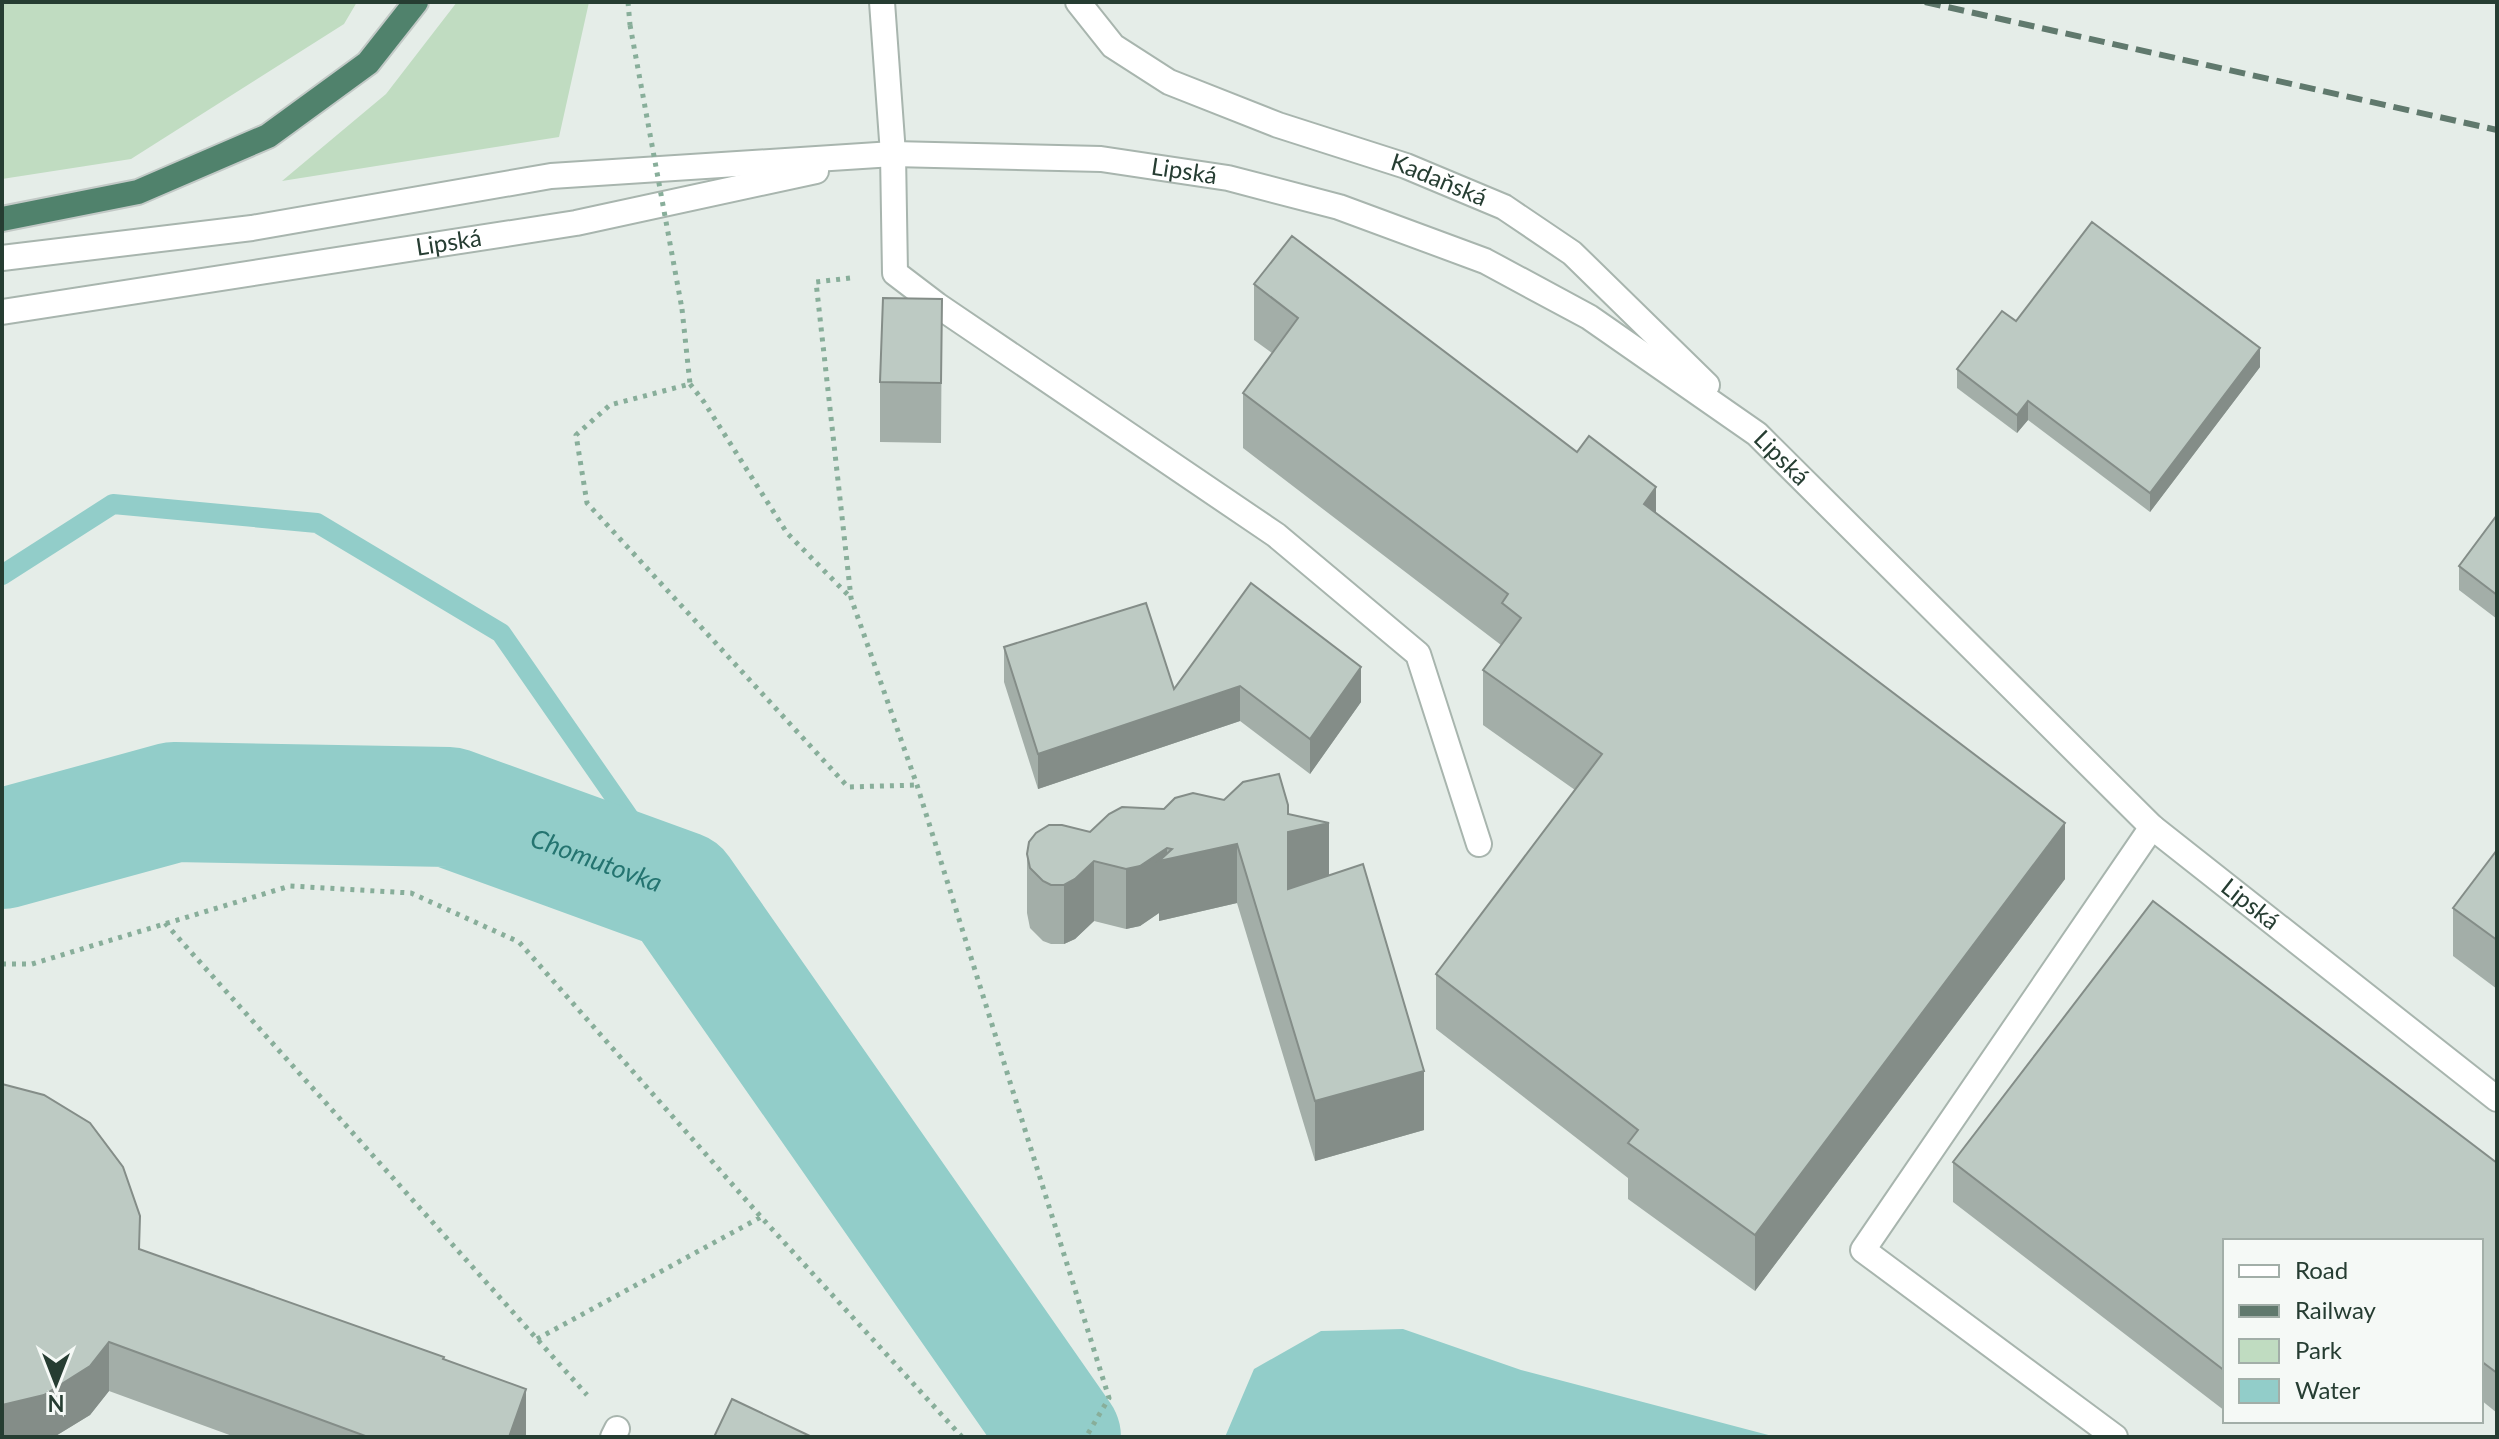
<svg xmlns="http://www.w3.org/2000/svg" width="2499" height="1439" font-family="Lato,sans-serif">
	<rect width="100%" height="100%" fill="#e5ede8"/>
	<!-- green -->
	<path fill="#c0dcc1" d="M 2,2 L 357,2 L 344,24 L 131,159 L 2,179 Z
		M 457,2 L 589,2 L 559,137 L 282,181 L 386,94 Z"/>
	<!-- water -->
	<path fill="#92cdc9" d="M 1403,1329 L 1521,1370 L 1776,1437 L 1225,1437 L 1254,1369 L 1321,1331 Z"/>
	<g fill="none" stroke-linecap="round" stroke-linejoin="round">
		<!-- stream -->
		<path stroke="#92cdc9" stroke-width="20" d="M 2,575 L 113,504 L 317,523 L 501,633 L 680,891"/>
		<!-- river -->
		<path stroke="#92cdc9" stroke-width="120" id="s1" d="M 2,849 L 174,802 L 449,807 L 680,891 L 1061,1437"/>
		<defs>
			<path id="service" d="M 893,154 L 895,273 L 937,305 L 1276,535 L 1418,654 L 1479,844
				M 613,1437 L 617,1429
				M 2115,1437 L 1863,1250 L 2152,827"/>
			<g id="tertiary">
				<path d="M 882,2 L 893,154"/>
				<path id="s2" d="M 1078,2 L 1113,46 L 1169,82 L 1278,125 L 1406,166 L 1504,207 L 1572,253 L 1707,385"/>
				<path id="s3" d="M 2,258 L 252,228 L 551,176 L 893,154 L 1101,159 L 1228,178 L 1339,207 L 1485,261 L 1589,317 L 1757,434 L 2152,827 L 2497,1099"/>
				<path id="s4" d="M 2,312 L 576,223 L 816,171"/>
			</g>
			<path id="trunk" d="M 2,219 L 138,192 L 268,136 L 368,63 L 416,2"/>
		</defs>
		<!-- service casing -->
		<use href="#service" stroke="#a8b5ae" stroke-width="28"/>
		<!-- tertiary casing -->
		<use href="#tertiary" stroke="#a8b5ae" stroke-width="28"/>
		<!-- trunk casing -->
		<use href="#trunk" stroke="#c2c9c6" stroke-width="28"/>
		<!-- path -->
		<path stroke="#88ae9a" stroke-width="5" stroke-dasharray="4 6" stroke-linecap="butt" d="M 628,2 L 630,25
			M 850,278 L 816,282 L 851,598 L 917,785 L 1109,1398 L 1086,1437
			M 682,309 L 690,384 L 610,405 L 576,435 L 587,503 L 848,787 L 917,785
			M 690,384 L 704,402 L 787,533 L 850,597
			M 165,923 L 587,1395
			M 2,964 L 32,964 L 290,886 L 411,893 L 519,942 L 761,1217 L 962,1437
			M 537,1339 L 761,1217"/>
		<!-- service -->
		<use href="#service" stroke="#fff" stroke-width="24"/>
		<!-- tertiary -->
		<use href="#tertiary" stroke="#fff" stroke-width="24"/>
		<!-- trunk -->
		<use href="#trunk" stroke="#50826c" stroke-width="24"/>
		<!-- rail -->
		<path stroke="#60796d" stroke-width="6" stroke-dasharray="16 8" stroke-linecap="butt" d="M 1925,2 L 2497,130"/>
		<!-- path-bridge -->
		<path stroke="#88ae9a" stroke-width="5" stroke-dasharray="4 6" stroke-linecap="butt" d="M 630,25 L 682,309"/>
	</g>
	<!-- wall -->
	<path fill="#a3aea8" d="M 1254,284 L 1656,513 L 2065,879 L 1755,1291 L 1628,1199 L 1628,1178 L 1436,1029 L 1436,974 L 1575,790 L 1483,725 L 1483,670 L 1501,645 L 1243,448 L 1243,393 L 1272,353 L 1254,340 Z
		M 942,299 L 941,443 L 880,442 L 880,382 Z
		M 2016,321 L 2260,367 L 2150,512 L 2028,420 L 2017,433 L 1957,388 L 1957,369 Z
		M 2497,515 L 2497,619 L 2459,590 L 2459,566 Z
		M 1251,583 L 1361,702 L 1310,774 L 1240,721 L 1038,789 L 1004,682 L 1004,647 L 1174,689 Z
		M 1288,814 L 1329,875 L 1424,1130 L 1315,1161 L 1237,903 L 1159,921 L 1159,913 L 1140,926 L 1126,929 L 1094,921 L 1075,939 L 1064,944 L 1051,944 L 1043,941 L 1030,928 L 1027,913 L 1027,854 L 1090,832 Z
		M 2497,850 L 2497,989 L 2453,956 L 2453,908 Z
		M 1953,1162 L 2497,1163 L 2497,1413 L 2481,1400 L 2481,1241 L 2225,1241 L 2225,1411 L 1953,1202 Z
		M 140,1250 L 444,1359 L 526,1437 L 235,1437 L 109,1391 L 90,1415 L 54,1437 Z"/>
	<!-- shaded-wall -->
	<path fill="#848d88" d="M 2260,348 L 2260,367 L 2150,512 L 2150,493 Z
		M 2028,401 L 2028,420 L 2017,433 L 2017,415 Z
		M 1656,487 L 1656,543 L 1644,504 Z
		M 1361,667 L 1361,702 L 1310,774 L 1310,739 Z
		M 1240,686 L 1240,721 L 1038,789 L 1038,754 Z
		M 1329,823 L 1329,883 L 1288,892 L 1288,832 Z
		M 2065,823 L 2065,879 L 1755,1291 L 1755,1235 Z
		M 1237,844 L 1237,903 L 1159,921 L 1159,913 L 1140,926 L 1126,929 L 1126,869 L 1167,848 L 1167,859 Z
		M 1094,861 L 1094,921 L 1075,939 L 1064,944 L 1064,885 Z
		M 1424,1071 L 1424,1130 L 1315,1161 L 1315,1101 Z
		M 109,1342 L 109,1391 L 90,1415 L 54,1437 L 2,1437 L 2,1405 Z
		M 526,1389 L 526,1437 L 509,1437 Z"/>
	<!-- building -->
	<path fill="#bdcac3" stroke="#848d88" stroke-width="2" d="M 2092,222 L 2260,348 L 2150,493 L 2028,401 L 2017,415 L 1957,369 L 2002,311 L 2016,321 Z
		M 1292,236 L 1577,452 L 1589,436 L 1656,487 L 1644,504 L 2065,823 L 1755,1235 L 1628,1143 L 1638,1130 L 1436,974 L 1602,754 L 1483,670 L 1521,618 L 1502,603 L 1508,594 L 1243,393 L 1298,318 L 1254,284 Z
		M 883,298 L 942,299 L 941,383 L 880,382 Z
		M 2497,515 L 2497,595 L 2459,566 Z
		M 1251,583 L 1361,667 L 1310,739 L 1240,686 L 1038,754 L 1004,647 L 1146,603 L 1174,689 Z
		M 1279,774 L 1288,805 L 1288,814 L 1329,823 L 1288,832 L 1288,889 L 1363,864 L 1424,1071 L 1315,1101 L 1237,844 L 1159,861 L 1172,849 L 1167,848 L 1140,866 L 1126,869 L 1094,861 L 1075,879 L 1064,885 L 1051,885 L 1043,881 L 1030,868 L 1027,854 L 1029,842 L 1036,833 L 1049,825 L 1062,825 L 1090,832 L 1109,814 L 1122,807 L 1164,809 L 1175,798 L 1193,793 L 1224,800 L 1243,782 Z
		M 2497,850 L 2497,940 L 2453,908 Z
		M 2153,901 L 2497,1163 L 2497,1373 L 2481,1361 L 2481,1241 L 2225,1241 L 2225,1371 L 1953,1162 Z
		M 2,1084 L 44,1095 L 90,1123 L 123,1167 L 140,1216 L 139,1249 L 444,1357 L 443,1359 L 526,1389 L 509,1437 L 368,1437 L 109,1342 L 90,1366 L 44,1395 L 2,1405 Z
		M 732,1399 L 812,1437 L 714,1437 Z"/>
	<g text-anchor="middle" stroke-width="6" stroke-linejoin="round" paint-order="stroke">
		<!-- street labels -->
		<g font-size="24" fill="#263d32" stroke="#f5f9f6">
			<text dy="8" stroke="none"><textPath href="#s3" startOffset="1190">Lipská</textPath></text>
			<text dy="8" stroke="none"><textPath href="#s2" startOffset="410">Kadaňská</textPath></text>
			<text dy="8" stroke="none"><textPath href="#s4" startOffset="452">Lipská</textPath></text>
			<text dy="8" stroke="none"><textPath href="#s3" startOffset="1862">Lipská</textPath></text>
			<text dy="8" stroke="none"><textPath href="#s3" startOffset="2510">Lipská</textPath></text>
		</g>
		<!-- water labels -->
		<g font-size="26" font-style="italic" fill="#247470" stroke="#f5f9f6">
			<text dy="9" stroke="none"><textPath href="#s1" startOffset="610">Chomutovka</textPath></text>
		</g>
	</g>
	<!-- border -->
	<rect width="2499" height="1439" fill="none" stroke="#263d32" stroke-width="8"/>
	<!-- legend -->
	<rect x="2223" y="1239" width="260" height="184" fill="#f5f9f6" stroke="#a2aea8" stroke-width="2"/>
	<rect x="2239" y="1265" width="40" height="12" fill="#ffffff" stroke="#a2aea8" stroke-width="2"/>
	<text x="2295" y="1279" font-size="24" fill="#263d32">Road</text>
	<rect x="2239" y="1305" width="40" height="12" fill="#60796d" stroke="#a2aea8" stroke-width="2"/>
	<text x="2295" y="1319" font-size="24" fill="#263d32">Railway</text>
	<rect x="2239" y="1339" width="40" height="24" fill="#c0dcc1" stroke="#a2aea8" stroke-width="2"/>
	<text x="2295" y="1359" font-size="24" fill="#263d32">Park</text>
	<rect x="2239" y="1379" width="40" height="24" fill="#92cdc9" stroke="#a2aea8" stroke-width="2"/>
	<text x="2295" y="1399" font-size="24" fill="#263d32">Water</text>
	<!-- north arrow -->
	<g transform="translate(56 1383) rotate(180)" stroke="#f5f9f6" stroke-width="6" paint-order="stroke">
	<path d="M0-6L14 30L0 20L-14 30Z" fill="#263d32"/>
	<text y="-12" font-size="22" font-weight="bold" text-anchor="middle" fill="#263d32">N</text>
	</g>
</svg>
